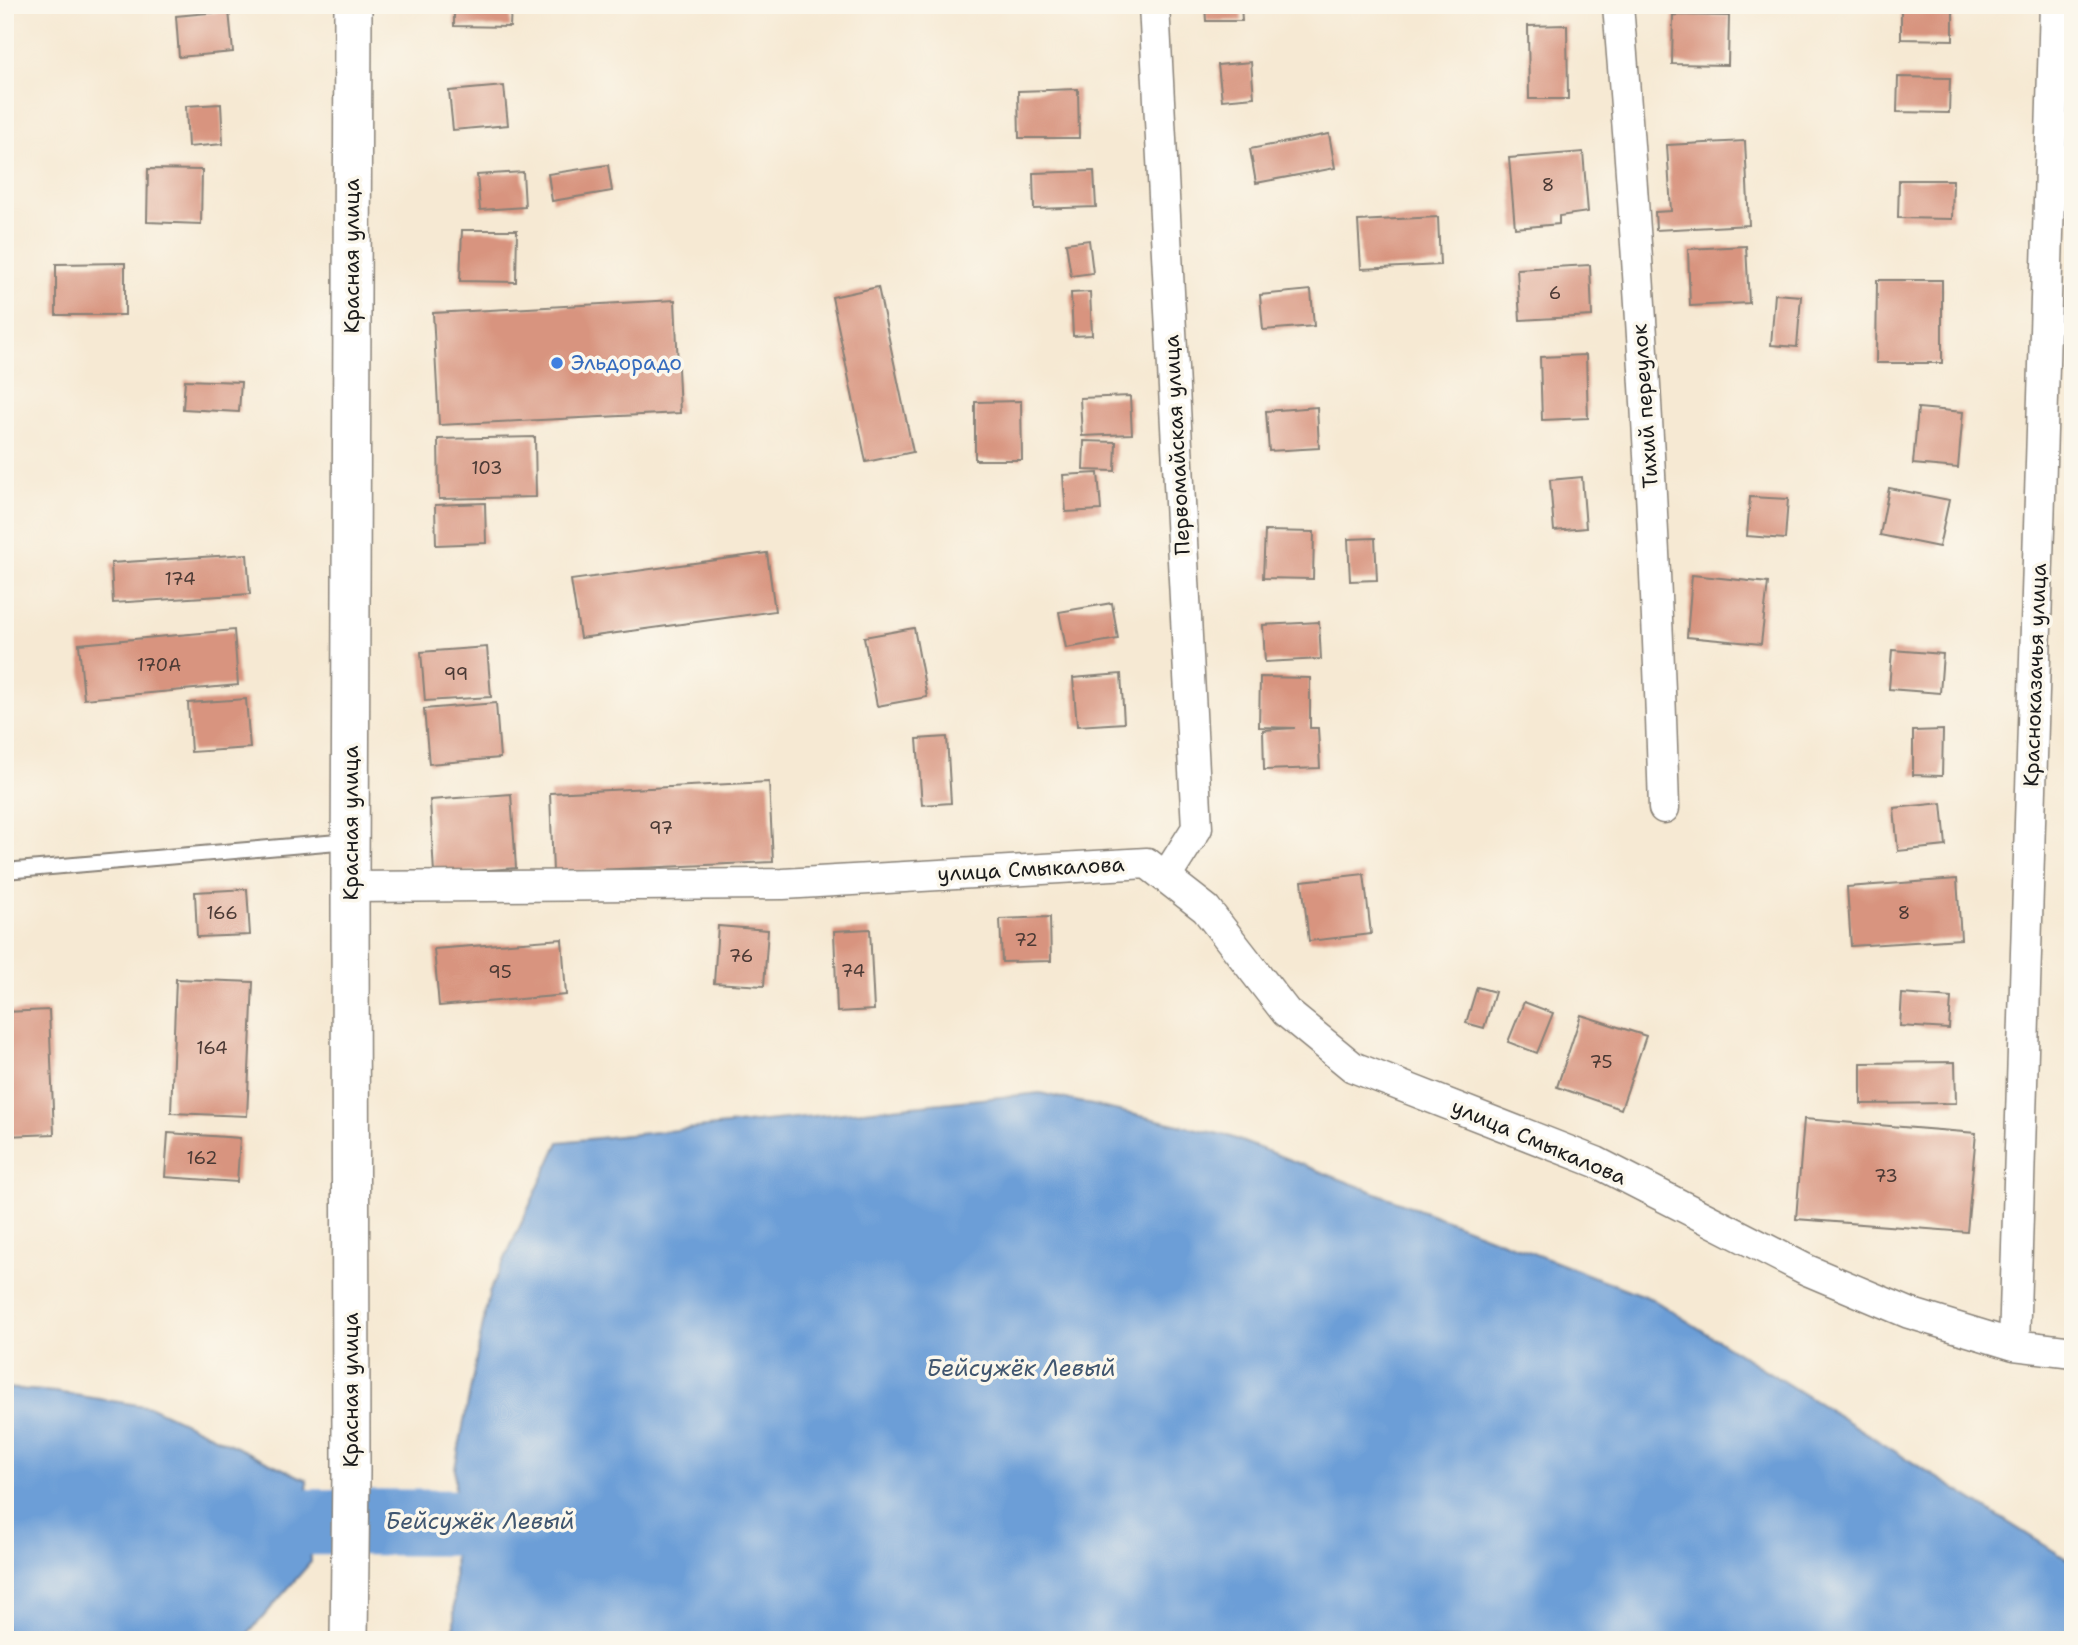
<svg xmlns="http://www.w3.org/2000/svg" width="2078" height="1645" font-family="'Shantell Sans',sans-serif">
	<rect width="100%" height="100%" fill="#fbf7ec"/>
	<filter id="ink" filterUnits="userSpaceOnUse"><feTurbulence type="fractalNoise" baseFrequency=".0143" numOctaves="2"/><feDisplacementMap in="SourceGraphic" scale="14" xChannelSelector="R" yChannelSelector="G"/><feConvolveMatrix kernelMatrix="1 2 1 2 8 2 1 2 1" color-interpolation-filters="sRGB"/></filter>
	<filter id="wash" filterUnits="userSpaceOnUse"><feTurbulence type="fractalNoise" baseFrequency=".00686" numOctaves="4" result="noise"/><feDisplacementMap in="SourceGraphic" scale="28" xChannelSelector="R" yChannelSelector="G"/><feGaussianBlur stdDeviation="1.57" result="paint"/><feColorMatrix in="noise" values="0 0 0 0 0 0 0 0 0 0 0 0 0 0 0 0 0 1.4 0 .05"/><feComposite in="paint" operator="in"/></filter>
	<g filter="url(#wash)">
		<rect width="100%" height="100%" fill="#f6e9d3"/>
		<!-- water -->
		<path fill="#6c9ed7" stroke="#445d7a" stroke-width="2" d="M 1040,1093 L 1228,1136 L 1652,1299 L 2073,1563 L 2073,1640 L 454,1640 L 455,1468 L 489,1293 L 559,1142 Z
			M 5,1388 L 55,1392 L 151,1407 L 307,1480 L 311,1562 L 243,1640 L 5,1640 Z"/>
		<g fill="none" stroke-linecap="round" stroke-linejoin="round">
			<!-- river -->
			<path stroke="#6c9ed7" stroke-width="66" d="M 218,1524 L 291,1522 L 544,1523"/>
		</g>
		<g id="blocks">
			<!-- building -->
			<path fill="#d8947f" d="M 454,5 L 511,5 L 510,27 L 454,26 Z
				M 1205,5 L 1241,5 L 1242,21 L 1206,21 Z
				M 1901,5 L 1953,5 L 1953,40 L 1901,39 Z
				M 229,11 L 233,52 L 179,57 L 176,16 Z
				M 1673,15 L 1729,16 L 1728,65 L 1672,64 Z
				M 1567,25 L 1568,99 L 1529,99 L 1528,26 Z
				M 1251,62 L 1254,97 L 1222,100 L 1218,65 Z
				M 1898,77 L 1950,78 L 1949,113 L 1897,112 Z
				M 504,86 L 508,125 L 453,130 L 449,91 Z
				M 1078,89 L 1079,138 L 1019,138 L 1018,91 Z
				M 221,104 L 223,144 L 188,147 L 186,106 Z
				M 1329,134 L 1335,168 L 1256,183 L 1250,149 Z
				M 1745,141 L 1749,225 L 1656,230 L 1655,212 L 1671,211 L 1667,145 Z
				M 1583,152 L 1588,212 L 1559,216 L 1559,224 L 1515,228 L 1509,158 Z
				M 608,165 L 612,191 L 552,201 L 548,174 Z
				M 148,169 L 202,170 L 201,224 L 147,222 Z
				M 1094,171 L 1096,207 L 1034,209 L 1033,173 Z
				M 523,172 L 525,207 L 480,210 L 477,175 Z
				M 1899,180 L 1953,180 L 1952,219 L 1898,218 Z
				M 1438,217 L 1440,265 L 1361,269 L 1358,221 Z
				M 462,230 L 517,230 L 516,282 L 460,281 Z
				M 1089,240 L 1093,273 L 1071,276 L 1066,243 Z
				M 1746,246 L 1749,303 L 1690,306 L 1688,249 Z
				M 125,263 L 125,315 L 56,315 L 56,264 Z
				M 1590,265 L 1592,316 L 1520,320 L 1517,269 Z
				M 1877,280 L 1942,280 L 1942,363 L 1876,363 Z
				M 878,287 L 913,452 L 866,462 L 832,297 Z
				M 1311,290 L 1314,326 L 1263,330 L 1260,295 Z
				M 1090,292 L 1092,335 L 1073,336 L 1071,293 Z
				M 1775,294 L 1801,296 L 1797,347 L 1771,345 Z
				M 675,300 L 680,413 L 439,425 L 433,313 Z
				M 1586,355 L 1588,418 L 1542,420 L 1540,357 Z
				M 185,380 L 241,382 L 239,412 L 183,409 Z
				M 1130,396 L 1132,434 L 1082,436 L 1080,398 Z
				M 1021,401 L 1022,460 L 975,460 L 975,402 Z
				M 1317,407 L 1319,448 L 1269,451 L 1266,411 Z
				M 1918,408 L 1963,412 L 1958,468 L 1913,464 Z
				M 535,437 L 536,497 L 439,499 L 438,439 Z
				M 1084,441 L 1116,442 L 1115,471 L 1083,470 Z
				M 1098,473 L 1101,510 L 1066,512 L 1063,475 Z
				M 1582,477 L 1586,528 L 1554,531 L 1550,480 Z
				M 1889,488 L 1949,500 L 1939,547 L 1880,535 Z
				M 1750,497 L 1788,499 L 1785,539 L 1747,536 Z
				M 485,503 L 486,543 L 436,545 L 435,505 Z
				M 1265,531 L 1314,532 L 1313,579 L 1263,578 Z
				M 1375,538 L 1377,580 L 1350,581 L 1348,539 Z
				M 767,553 L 775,611 L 580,638 L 571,580 Z
				M 247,554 L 250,594 L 113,603 L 111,563 Z
				M 1692,575 L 1768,583 L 1761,644 L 1687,637 Z
				M 1112,603 L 1118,639 L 1066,648 L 1059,612 Z
				M 1319,622 L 1321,659 L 1265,662 L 1263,625 Z
				M 914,628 L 927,697 L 877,706 L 864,637 Z
				M 234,630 L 238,685 L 84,699 L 79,644 Z
				M 487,647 L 491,697 L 425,701 L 421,652 Z
				M 1892,650 L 1943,654 L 1940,693 L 1889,689 Z
				M 2070,653 L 2073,653 L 2073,703 L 2069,703 Z
				M 1121,674 L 1124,723 L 1077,726 L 1073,678 Z
				M 1260,677 L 1310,678 L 1310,728 L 1318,728 L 1320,768 L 1264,770 L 1263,730 L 1295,728 L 1259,727 Z
				M 246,699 L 250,748 L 191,752 L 188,703 Z
				M 496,703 L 500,758 L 429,764 L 424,709 Z
				M 1943,730 L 1942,776 L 1913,775 L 1913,731 Z
				M 947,737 L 951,803 L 922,805 L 917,739 Z
				M 769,782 L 773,862 L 553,872 L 550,793 Z
				M 511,794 L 516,868 L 434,874 L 430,800 Z
				M 1942,803 L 1946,846 L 1898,851 L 1894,808 Z
				M 1364,874 L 1371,934 L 1309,941 L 1302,881 Z
				M 1957,879 L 1961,939 L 1851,946 L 1847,887 Z
				M 247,889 L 250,935 L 197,937 L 195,892 Z
				M 1050,917 L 1051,961 L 1002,962 L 1000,919 Z
				M 718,926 L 768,930 L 764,986 L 714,983 Z
				M 870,929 L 874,1010 L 837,1012 L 834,931 Z
				M 562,939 L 566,995 L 439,1006 L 434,949 Z
				M 176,979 L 253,982 L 247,1116 L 171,1113 Z
				M 1477,987 L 1495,992 L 1484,1028 L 1466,1023 Z
				M 1902,994 L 1951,998 L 1949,1029 L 1900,1026 Z
				M 1524,1002 L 1553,1013 L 1537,1053 L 1508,1042 Z
				M 49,1010 L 54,1134 L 5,1136 L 5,1012 Z
				M 1581,1015 L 1646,1036 L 1621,1109 L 1557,1087 Z
				M 1955,1062 L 1956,1103 L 1861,1104 L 1861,1063 Z
				M 1804,1119 L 1976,1133 L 1967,1232 L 1796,1219 Z
				M 168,1133 L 240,1138 L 237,1182 L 165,1177 Z"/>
		</g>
	</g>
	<g filter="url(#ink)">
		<use href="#blocks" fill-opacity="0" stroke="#898278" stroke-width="2"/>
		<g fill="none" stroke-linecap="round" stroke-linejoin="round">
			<defs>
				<path id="service" d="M 5,871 L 349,841"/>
				<path id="minor" d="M 1154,5 L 1197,828 L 1166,877
					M 1618,5 C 1640,272 1656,540 1664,808
					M 350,887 L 783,884 L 1147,863 L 1206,909 L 1286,1012 L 1353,1067 L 1596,1162 L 1807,1270 L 1909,1313 L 2014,1345 L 2073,1352
					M 2014,1345 L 2055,5"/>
				<path id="tertiary" d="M 349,1640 L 351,1471 L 350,887 L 353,5"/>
			</defs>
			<!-- service casing -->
			<use href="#service" stroke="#898278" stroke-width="18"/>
			<!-- minor casing -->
			<use href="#minor" stroke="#898278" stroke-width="33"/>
			<!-- tertiary casing -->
			<use href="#tertiary" stroke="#898278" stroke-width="40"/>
			<!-- service -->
			<use href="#service" stroke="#fff" stroke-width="14"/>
			<!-- minor -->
			<use href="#minor" stroke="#fff" stroke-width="30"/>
			<!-- tertiary -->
			<use href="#tertiary" stroke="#fff" stroke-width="37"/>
		</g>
	</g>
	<!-- markers -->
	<circle fill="#3f7fe0" stroke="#fbf7ec" stroke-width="2.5" cx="557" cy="363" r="7"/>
	<g text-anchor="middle" stroke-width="7" stroke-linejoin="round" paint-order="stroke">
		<!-- number labels -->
		<g font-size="18" fill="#4b3a35">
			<text x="1548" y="191">8</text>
			<text x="1555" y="299">6</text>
			<text x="487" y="474">103</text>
			<text x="180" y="585">174</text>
			<text x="159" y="671">170А</text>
			<text x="456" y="680">99</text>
			<text x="661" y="834">97</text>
			<text x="222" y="919">166</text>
			<text x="1904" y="919">8</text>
			<text x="1026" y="946">72</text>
			<text x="741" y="962">76</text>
			<text x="853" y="977">74</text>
			<text x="500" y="978">95</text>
			<text x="212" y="1054">164</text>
			<text x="1601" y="1068">75</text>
			<text x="202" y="1164">162</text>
			<text x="1886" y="1182">73</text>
		</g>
		<!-- street labels -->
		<g font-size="21" fill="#1c1c1c" stroke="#fbf7ec">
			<text transform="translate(352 256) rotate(-90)" y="7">Красная улица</text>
			<text transform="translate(1645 406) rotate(-94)" y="7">Тихий переулок</text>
			<text transform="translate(1177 445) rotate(-93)" y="7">Первомайская улица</text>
			<text transform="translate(2035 675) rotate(-88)" y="7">Красноказачья улица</text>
			<text transform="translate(351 823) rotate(-90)" y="7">Красная улица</text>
			<text transform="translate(1031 869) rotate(-3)" y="7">улица Смыкалова</text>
			<text transform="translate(1539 1142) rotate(23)" y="7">улица Смыкалова</text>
			<text transform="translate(351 1390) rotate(-90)" y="7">Красная улица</text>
		</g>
		<!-- shop labels -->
		<g font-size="21" fill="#366cbe" stroke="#fbf7ec" text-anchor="start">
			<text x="571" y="370">Эльдорадо</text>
		</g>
		<!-- water labels -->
		<g font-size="23" font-style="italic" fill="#405670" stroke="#fbf7ec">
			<text x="1021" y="1376">Бейсужёк Левый</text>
			<text x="480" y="1529">Бейсужёк Левый</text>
		</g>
	</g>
	<!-- margin -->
	<rect width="2078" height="1645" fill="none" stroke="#fbf7ec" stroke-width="28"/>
</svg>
